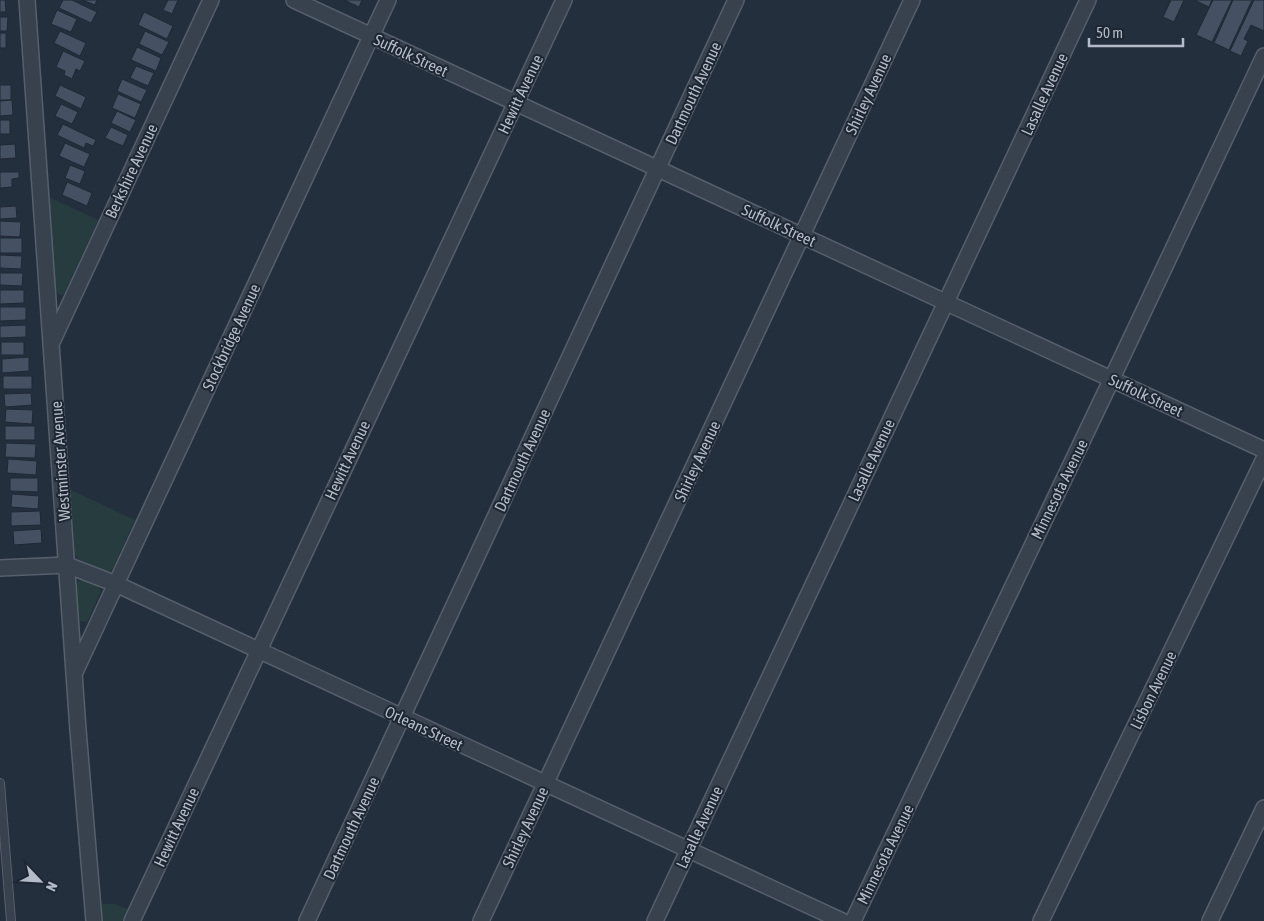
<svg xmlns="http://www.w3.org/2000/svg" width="1264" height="921" font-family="'Asap Condensed',sans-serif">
	<rect width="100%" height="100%" fill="#242f3e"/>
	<!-- green -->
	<path fill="#263c3f" d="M 49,197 L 98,220 L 65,292 L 62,295 L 57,293 L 55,289 Z
		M 69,489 L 135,520 L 113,568 L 110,571 L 107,572 L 78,559 L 74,554 Z
		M 80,580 C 87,580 98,585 101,591 L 87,622 L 80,621 L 79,617 L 76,587 L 77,583 Z
		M 96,904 L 115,904 L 128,909 L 122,921 L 98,921 Z"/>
	<!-- building -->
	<path fill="#455162" stroke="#1f2835" d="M 0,0 L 5,0 L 6,12 L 0,12 Z
		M 63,0 L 72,0 L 97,12 L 91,23 L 59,8 Z
		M 82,0 L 97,0 L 95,5 Z
		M 168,0 L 178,0 L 172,14 L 163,10 Z
		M 344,0 L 362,0 L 359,7 Z
		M 1171,0 L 1184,0 L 1174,22 L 1163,17 Z
		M 1194,0 L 1212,0 L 1209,7 Z
		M 1213,0 L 1232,0 L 1212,42 L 1196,35 Z
		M 1233,0 L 1252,0 L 1229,50 L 1214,43 Z
		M 1254,0 L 1264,0 L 1264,31 L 1251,25 L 1244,39 L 1248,41 L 1241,56 L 1230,51 Z
		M 57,10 L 77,19 L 71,32 L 51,24 Z
		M 144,12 L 173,26 L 167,39 L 138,25 Z
		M 0,17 L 8,17 L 7,31 L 0,31 Z
		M 60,31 L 86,43 L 80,56 L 54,43 Z
		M 145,31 L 169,42 L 162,55 L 139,44 Z
		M 0,33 L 6,33 L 6,48 L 0,48 Z
		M 137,47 L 161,58 L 156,71 L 131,60 Z
		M 63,51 L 85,61 L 80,71 L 76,69 L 72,79 L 64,75 L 65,71 L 56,67 Z
		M 136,66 L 154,73 L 148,86 L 130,78 Z
		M 122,79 L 147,90 L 141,102 L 117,91 Z
		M 0,85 L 11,85 L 11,100 L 0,100 Z
		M 60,85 L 86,97 L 81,109 L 55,96 Z
		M 118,94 L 141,104 L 135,118 L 112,108 Z
		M 12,100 L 13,115 L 0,116 L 0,101 Z
		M 61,104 L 78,112 L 72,124 L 55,116 Z
		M 117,111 L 136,120 L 130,132 L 111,123 Z
		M 0,120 L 10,120 L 10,134 L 0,134 Z
		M 63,124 L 96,140 L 93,146 L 86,143 L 84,148 L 57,135 Z
		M 111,127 L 128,135 L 123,146 L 105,138 Z
		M 65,143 L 90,154 L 84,167 L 59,156 Z
		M 15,144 L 16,158 L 0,159 L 0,145 Z
		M 70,165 L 85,171 L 80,184 L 65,178 Z
		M 0,172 L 19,172 L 19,178 L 12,179 L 12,187 L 0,188 Z
		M 67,182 L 92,193 L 87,206 L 62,195 Z
		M 16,206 L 17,218 L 0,219 L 0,207 Z
		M 0,221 L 21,222 L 20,237 L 0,236 Z
		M 0,238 L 22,238 L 22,253 L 0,253 Z
		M 0,255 L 22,256 L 21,269 L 0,268 Z
		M 0,273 L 23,273 L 22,286 L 0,285 Z
		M 0,290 L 24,290 L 24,303 L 0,304 Z
		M 0,307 L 26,307 L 26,320 L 0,321 Z
		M 26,325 L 26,337 L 0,338 L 0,326 Z
		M 1,342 L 24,342 L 24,355 L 1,355 Z
		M 29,357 L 29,371 L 2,373 L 2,359 Z
		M 3,376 L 32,376 L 32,389 L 3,389 Z
		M 31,393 L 32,405 L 5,407 L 4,394 Z
		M 6,409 L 33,410 L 32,424 L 5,422 Z
		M 5,426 L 35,426 L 35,440 L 5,440 Z
		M 6,443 L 36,444 L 35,458 L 5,457 Z
		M 8,459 L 37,461 L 36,475 L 7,473 Z
		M 10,478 L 38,478 L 38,492 L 10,491 Z
		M 12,494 L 39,496 L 38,509 L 11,507 Z
		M 40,511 L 41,525 L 11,526 L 11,512 Z
		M 41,529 L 42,543 L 14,545 L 13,531 Z"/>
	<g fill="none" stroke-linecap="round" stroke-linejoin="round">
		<defs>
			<path id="lane" d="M 0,783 L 11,921"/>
			<path id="street" d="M 27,0 L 78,730 L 94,921
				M 294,0 L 1264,450
				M 52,342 L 211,0
				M 0,568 L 67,565 L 116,584 L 842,921
				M 75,672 L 388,0
				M 132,921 L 564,0
				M 307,921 L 736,0
				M 481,921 L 912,0
				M 655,921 L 1088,0
				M 853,921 L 1107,389 L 1264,56
				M 1041,921 L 1264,459
				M 1210,921 L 1264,808"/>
		</defs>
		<!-- lane casing -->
		<use href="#lane" stroke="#565f6c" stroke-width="10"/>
		<!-- street casing -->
		<use href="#street" stroke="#565f6c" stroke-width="18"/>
		<!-- lane -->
		<use href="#lane" stroke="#38414e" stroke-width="8"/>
		<!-- street -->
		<use href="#street" stroke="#38414e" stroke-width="15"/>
	</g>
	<g text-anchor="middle" stroke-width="4" stroke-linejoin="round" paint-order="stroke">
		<!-- street labels -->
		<g font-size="16" fill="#b4bcc9" stroke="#1d2633">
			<text transform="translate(411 55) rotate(25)" y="6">Suffolk Street</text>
			<text transform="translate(693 93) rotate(-65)" y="6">Dartmouth Avenue</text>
			<text transform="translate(520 94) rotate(-65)" y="6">Hewitt Avenue</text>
			<text transform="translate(868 94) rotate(-65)" y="6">Shirley Avenue</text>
			<text transform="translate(1044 94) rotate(-65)" y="6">Lasalle Avenue</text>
			<text transform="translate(131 171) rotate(-65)" y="6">Berkshire Avenue</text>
			<text transform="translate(779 225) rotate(25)" y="6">Suffolk Street</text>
			<text transform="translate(231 337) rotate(-65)" y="6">Stockbridge Avenue</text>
			<text transform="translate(1146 395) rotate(25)" y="6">Suffolk Street</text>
			<text transform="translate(347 460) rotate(-65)" y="6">Hewitt Avenue</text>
			<text transform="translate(522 460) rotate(-65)" y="6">Dartmouth Avenue</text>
			<text transform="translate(871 460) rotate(-65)" y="6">Lasalle Avenue</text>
			<text transform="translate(60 461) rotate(-94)" y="6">Westminster Avenue</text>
			<text transform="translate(697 461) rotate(-65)" y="6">Shirley Avenue</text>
			<text transform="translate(1059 489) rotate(-64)" y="6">Minnesota Avenue</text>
			<text transform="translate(1153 690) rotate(-64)" y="6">Lisbon Avenue</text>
			<text transform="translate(424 728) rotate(25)" y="6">Orleans Street</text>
			<text transform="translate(176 827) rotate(-65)" y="6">Hewitt Avenue</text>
			<text transform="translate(525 827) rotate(-65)" y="6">Shirley Avenue</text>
			<text transform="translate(699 827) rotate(-65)" y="6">Lasalle Avenue</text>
			<text transform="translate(351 828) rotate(-65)" y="6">Dartmouth Avenue</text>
			<text transform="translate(885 854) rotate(-64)" y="6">Minnesota Avenue</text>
		</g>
	</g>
	<!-- north arrow -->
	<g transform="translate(40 881) rotate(115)" stroke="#1d2633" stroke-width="4" paint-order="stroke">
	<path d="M0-4L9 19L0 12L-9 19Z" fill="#b4bcc9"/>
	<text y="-8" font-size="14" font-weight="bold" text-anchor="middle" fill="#b4bcc9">N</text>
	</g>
	<!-- scale -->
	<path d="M1089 38v8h94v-8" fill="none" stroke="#b4bcc9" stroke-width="2.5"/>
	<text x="1096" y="38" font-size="15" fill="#b4bcc9" stroke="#1d2633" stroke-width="4" paint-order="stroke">50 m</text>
</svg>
